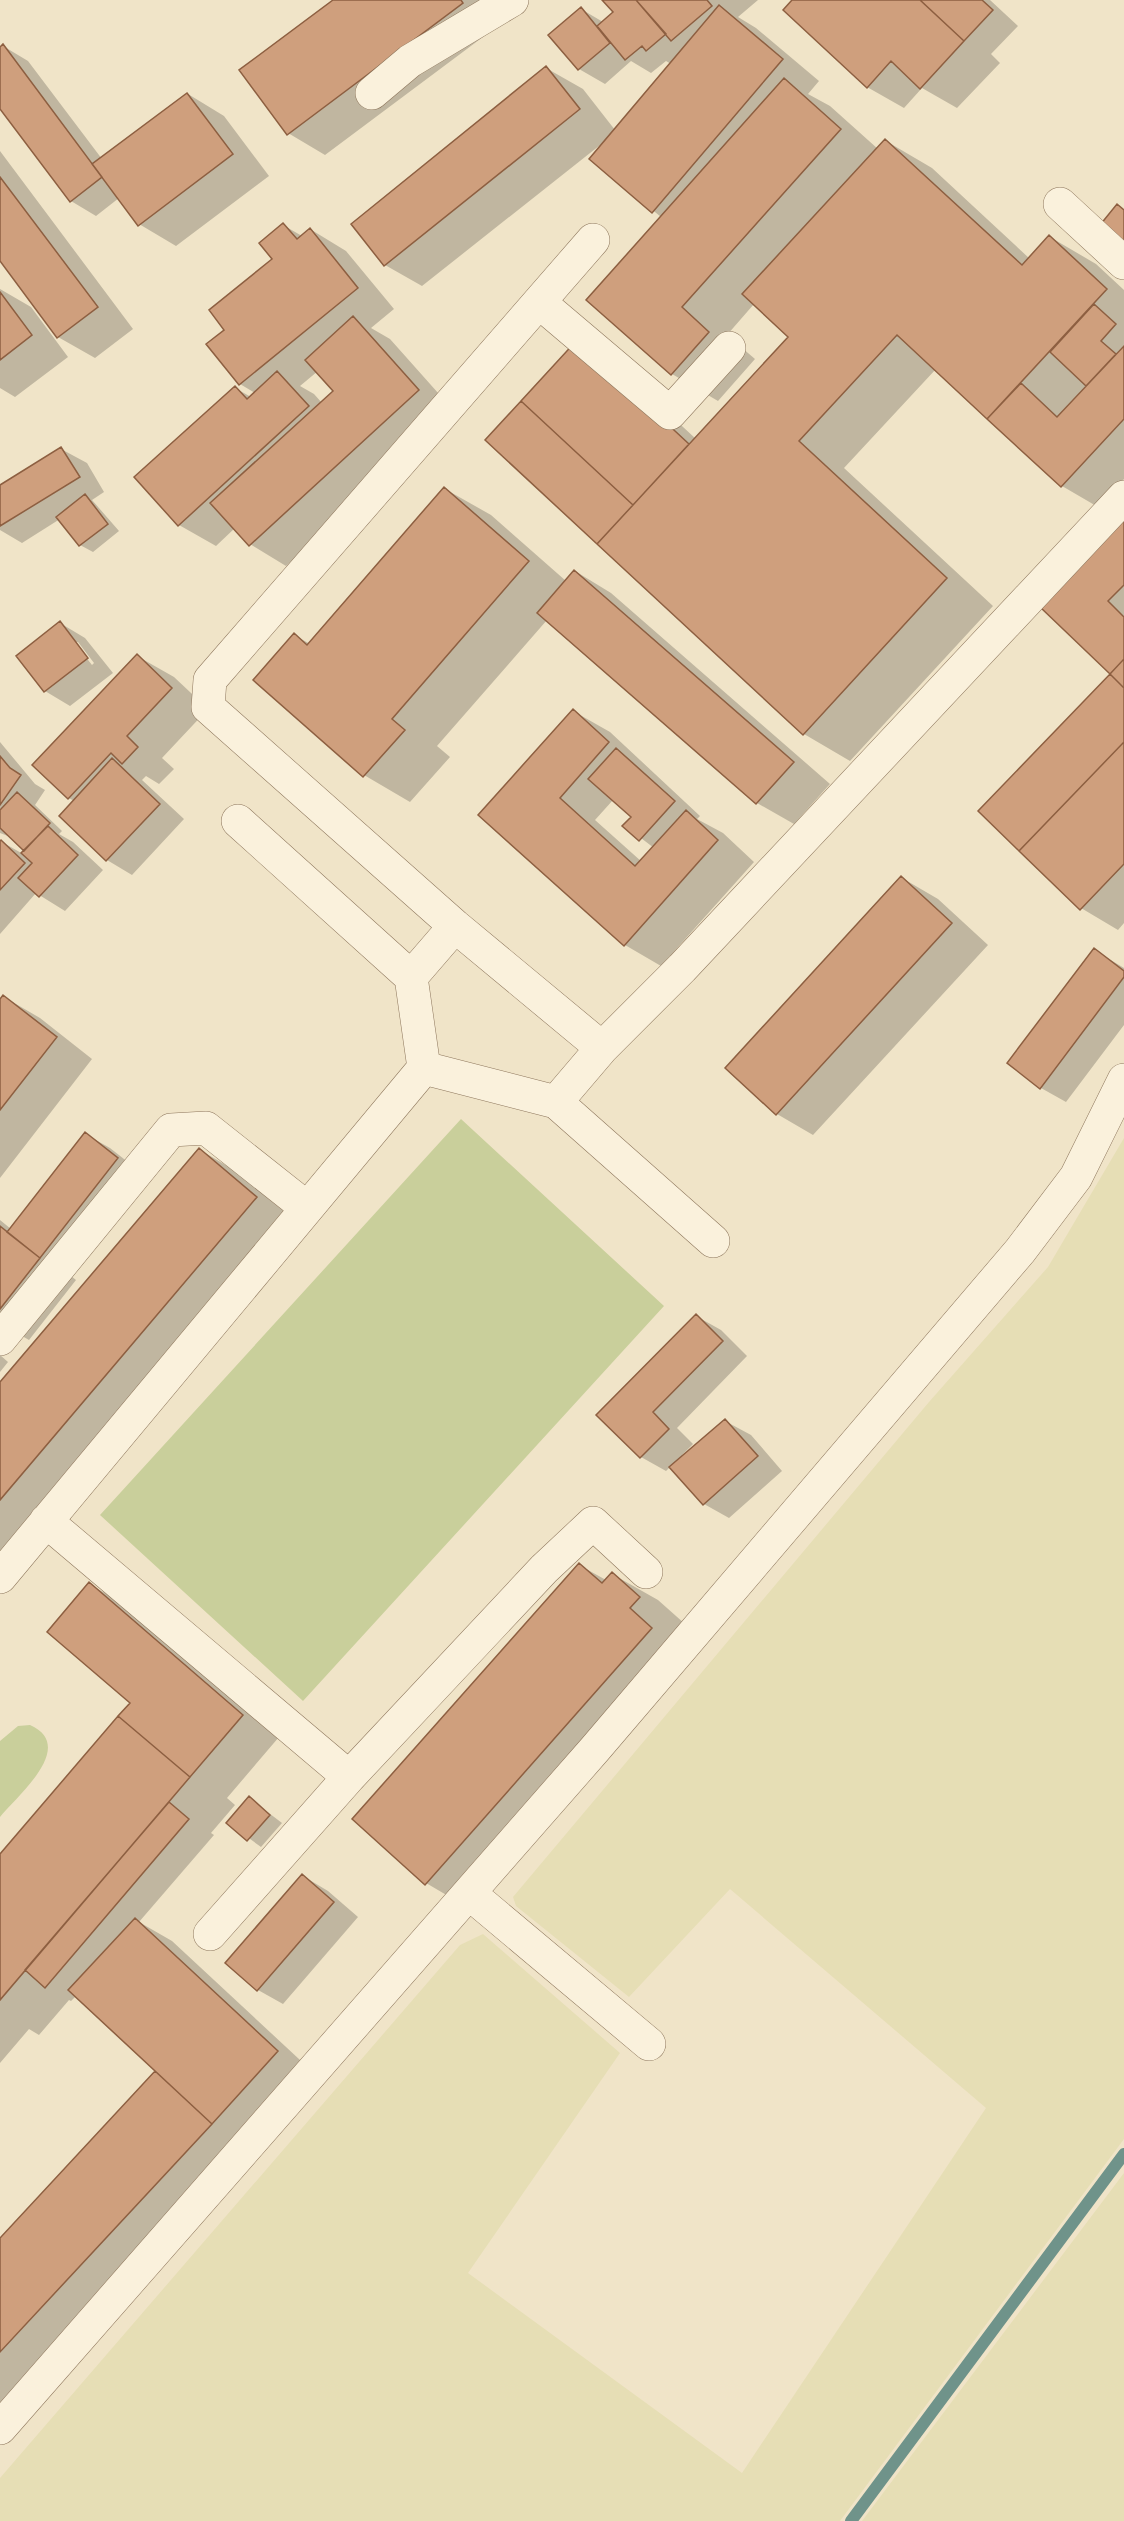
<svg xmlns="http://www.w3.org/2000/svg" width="1124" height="2521" font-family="'IBM Plex Serif',serif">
	<rect width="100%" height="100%" fill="#f0e4c8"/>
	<!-- farmland -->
	<path fill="#e6deb5" d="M 1124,1138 L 1124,2139 L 840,2521 L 0,2521 L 0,2478 L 460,1945 L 483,1934 L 620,2053 L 468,2273 L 742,2473 L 986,2108 L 730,1889 L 629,1997 L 516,1906 L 513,1897 L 929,1402 L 1048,1267 Z
		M 1124,2173 L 1124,2521 L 862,2521 Z"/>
	<!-- green -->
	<path fill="#c9cf9b" d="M 461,1119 L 664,1306 L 303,1701 L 100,1515 Z
		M 30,1725 C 77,1746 19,1794 0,1817 L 0,1741 L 18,1726 Z"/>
	<!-- shadow -->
	<path fill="#0003" fill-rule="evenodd" d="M 335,0 L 480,0 L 499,25 L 325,155 L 288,133 Z
		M 604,0 L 758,0 L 738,17 L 756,28 L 819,81 L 808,94 L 830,106 L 878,149 L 886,141 L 932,168 L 1030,259 L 1050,237 L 1096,264 L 1124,290 L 1124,479 L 1098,507 L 1062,486 L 936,369 L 844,468 L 993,606 L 850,761 L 804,734 L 487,440 L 614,363 L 696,439 L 790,337 L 754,304 L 727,335 L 755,359 L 718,401 L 672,374 L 661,217 L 591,159 L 609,138 L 422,286 L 385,265 L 546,68 L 583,89 L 615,130 L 671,64 L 666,61 L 651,73 L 631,61 L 605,84 L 579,69 L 551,35 L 581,9 L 603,22 L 615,12 Z
		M 794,0 L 990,0 L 1018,26 L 991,54 L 1000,63 L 957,108 L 922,88 L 904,108 L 867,87 Z
		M 3,46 L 28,61 L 102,159 L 188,94 L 224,116 L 269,176 L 176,246 L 139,224 L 119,198 L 96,216 L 71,201 L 0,106 L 0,49 Z
		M 0,151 L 133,329 L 95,358 L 58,337 L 0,259 Z
		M 283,225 L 302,236 L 310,229 L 346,251 L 394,309 L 371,328 L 390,339 L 455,412 L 286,566 L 250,544 L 235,528 L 216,546 L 179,525 L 235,388 L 251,397 L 255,393 L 240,384 L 226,330 L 274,259 ZM 318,371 L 335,391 L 322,403 L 314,394 L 300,386 Z
		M 0,289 L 31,307 L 68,357 L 15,397 L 0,388 Z
		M 61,449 L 87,463 L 104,492 L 92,500 L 119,531 L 93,552 L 80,545 L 60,519 L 22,543 L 0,530 L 0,487 Z
		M 445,489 L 491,515 L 566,581 L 575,571 L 611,593 L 830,784 L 794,824 L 757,803 L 547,620 L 437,746 L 450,757 L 410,802 L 364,775 L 294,635 L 310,644 Z
		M 1124,522 L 1124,923 L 1118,930 L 1081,908 L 1112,674 L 1043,607 Z
		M 60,623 L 85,638 L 113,673 L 70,706 L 45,691 L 18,656 ZM 74,642 L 78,642 L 94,663 L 92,665 Z
		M 137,656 L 174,677 L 208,709 L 162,758 L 174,769 L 159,784 L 146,776 L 142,780 L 184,819 L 132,875 L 107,860 L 61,816 L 74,801 L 69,798 Z
		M 573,711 L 610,732 L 700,816 L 697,819 L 723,833 L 754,862 L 661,966 L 625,945 L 480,815 ZM 613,800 L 633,817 L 624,825 L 654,848 L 642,862 L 595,820 Z
		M 0,742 L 35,784 L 45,790 L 35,805 L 62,831 L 59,834 L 73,842 L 103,870 L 65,911 L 36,893 L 0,934 L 0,844 L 2,842 L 23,854 L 26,851 L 13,838 L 0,833 Z
		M 902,878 L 938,899 L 988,945 L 813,1135 L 777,1114 Z
		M 1094,950 L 1124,968 L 1124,1025 L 1066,1102 L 1041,1088 Z
		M 4,997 L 40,1018 L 92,1059 L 0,1178 L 0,1001 Z
		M 85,1134 L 110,1148 L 143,1174 L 66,1272 L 76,1280 L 29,1340 L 0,1323 L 0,1220 L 11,1229 Z
		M 200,1150 L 246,1177 L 302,1225 L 0,1581 L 0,1385 Z
		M 696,1316 L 721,1330 L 747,1356 L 677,1428 L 693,1444 L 682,1455 L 684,1457 L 725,1421 L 751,1435 L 782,1471 L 729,1518 L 704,1504 L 671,1466 L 666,1471 L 641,1457 L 598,1415 Z
		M 0,1355 L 8,1362 L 0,1372 Z
		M 579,1565 L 606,1580 L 612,1574 L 658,1600 L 685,1624 L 675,1636 L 697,1655 L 472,1910 L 426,1883 Z
		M 89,1584 L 126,1605 L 279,1737 L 227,1798 L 235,1805 L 211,1833 L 214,1835 L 139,1922 L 172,1941 L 314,2073 L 0,2423 L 0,2241 L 157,2071 L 76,1996 L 71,2001 L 69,2000 L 39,2035 L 29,2029 L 0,2063 L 0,1856 L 132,1702 Z
		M 249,1798 L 282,1823 L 261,1847 L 228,1823 Z
		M 303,1876 L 328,1891 L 358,1917 L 283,2004 L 258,1990 Z"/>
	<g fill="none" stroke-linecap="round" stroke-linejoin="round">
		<!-- stream -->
		<path stroke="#6f938a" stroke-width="12" d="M 851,2521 L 1124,2154"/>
	</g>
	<!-- building -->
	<path fill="#cf9f7d" stroke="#8d5f41" stroke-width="1.5" d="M 333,0 L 461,0 L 463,3 L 287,135 L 239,70 Z
		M 602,0 L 636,0 L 666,34 L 646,51 L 642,46 L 625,60 L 597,26 L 613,12 Z
		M 636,0 L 707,0 L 712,6 L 671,41 Z
		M 792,0 L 920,0 L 964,41 L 920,89 L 891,61 L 867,88 L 783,10 Z
		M 920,0 L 982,0 L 993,10 L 964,41 Z
		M 719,5 L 783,59 L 652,213 L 589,159 Z
		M 581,7 L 610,43 L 578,70 L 548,35 Z
		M 3,44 L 102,177 L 70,202 L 0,109 L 0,47 Z
		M 546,66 L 580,109 L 384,266 L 351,224 Z
		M 784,78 L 841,129 L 682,307 L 709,332 L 671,375 L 586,300 Z
		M 187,93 L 233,154 L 138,226 L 92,164 Z
		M 885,139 L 1022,265 L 1049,235 L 1107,289 L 987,419 L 897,335 L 799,441 L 947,578 L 803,735 L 597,544 L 788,337 L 742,294 Z
		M 0,177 L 98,307 L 57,338 L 0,261 Z
		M 1117,204 L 1124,210 L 1124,253 L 1096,230 Z
		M 283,223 L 297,239 L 310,228 L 358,288 L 239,385 L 206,344 L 224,330 L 209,310 L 272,259 L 259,243 Z
		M 0,292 L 32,335 L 0,360 Z
		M 1094,304 L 1116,324 L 1101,341 L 1116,354 L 1086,386 L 1050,352 Z
		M 353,316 L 419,390 L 249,546 L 210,503 L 333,391 L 305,360 Z
		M 577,340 L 689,444 L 633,505 L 521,401 Z
		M 1124,346 L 1124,419 L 1061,487 L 987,419 L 1021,383 L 1057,417 Z
		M 277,371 L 309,406 L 178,526 L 134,477 L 235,386 L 247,399 Z
		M 521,401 L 633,505 L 597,544 L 485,440 Z
		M 61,447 L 80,477 L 0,526 L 0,485 Z
		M 444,487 L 529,561 L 392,719 L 405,730 L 363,777 L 253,680 L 294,633 L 307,645 Z
		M 85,494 L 108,524 L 79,546 L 56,517 Z
		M 1124,520 L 1124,585 L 1108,601 L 1124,617 L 1124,659 L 1110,674 L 1040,607 Z
		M 574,570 L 794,762 L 756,804 L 537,613 Z
		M 60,621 L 88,658 L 44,692 L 16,656 Z
		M 137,654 L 172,688 L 127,736 L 138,747 L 122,764 L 111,753 L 68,799 L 32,765 Z
		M 1124,659 L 1124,688 L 1110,674 Z
		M 1110,674 L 1124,688 L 1124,742 L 1019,851 L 978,811 Z
		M 573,709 L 609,742 L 560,798 L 635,866 L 686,810 L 718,840 L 624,946 L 478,815 Z
		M 1124,742 L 1124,864 L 1080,910 L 1019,851 Z
		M 616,748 L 675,801 L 639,841 L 622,826 L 631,817 L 588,779 Z
		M 0,756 L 10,768 L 21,775 L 0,805 Z
		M 112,758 L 160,804 L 106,861 L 59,816 Z
		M 17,792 L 50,823 L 24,851 L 0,828 L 0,810 Z
		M 48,826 L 78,855 L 39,897 L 18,878 L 32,863 L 21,853 Z
		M 1,840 L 25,863 L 0,890 L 0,841 Z
		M 901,876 L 952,923 L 776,1115 L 725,1068 Z
		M 1094,948 L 1124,971 L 1124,977 L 1040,1089 L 1007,1063 Z
		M 3,995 L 57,1037 L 0,1110 L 0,999 Z
		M 85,1132 L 118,1158 L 40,1258 L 7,1232 Z
		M 199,1148 L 257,1197 L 0,1500 L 0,1382 Z
		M 0,1226 L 40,1258 L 0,1309 Z
		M 696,1314 L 723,1341 L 653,1412 L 669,1429 L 640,1458 L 596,1415 Z
		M 725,1419 L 758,1456 L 703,1505 L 669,1467 Z
		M 579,1563 L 602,1583 L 612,1572 L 640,1597 L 630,1608 L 652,1628 L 425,1885 L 352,1819 Z
		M 89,1582 L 243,1715 L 190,1777 L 118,1716 L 130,1703 L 47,1632 Z
		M 118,1716 L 190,1777 L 0,2000 L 0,1854 Z
		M 249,1796 L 270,1815 L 247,1841 L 226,1823 Z
		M 169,1802 L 189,1819 L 45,1988 L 25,1970 Z
		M 302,1874 L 334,1902 L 257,1991 L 225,1963 Z
		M 135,1918 L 278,2051 L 212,2124 L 68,1990 Z
		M 155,2071 L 212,2124 L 0,2352 L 0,2238 Z"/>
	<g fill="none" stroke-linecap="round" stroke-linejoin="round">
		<defs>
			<path id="minor" d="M 372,93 L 410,61 L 512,0
				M 1060,204 L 1124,263
				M 593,240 L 210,680 L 208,707 L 455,926 L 602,1048
				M 539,302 L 670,413 L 729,348
				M 238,821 L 411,977
				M 424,1068 L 411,977 L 455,926
				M 556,1102 L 713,1241
				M 0,1339 L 171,1130 L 206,1128 L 307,1208
				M 46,1521 L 349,1777
				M 0,1577 L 424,1068 L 556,1102 L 602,1048 L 682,968 L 1124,497
				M 469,1893 L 649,2044
				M 210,1934 L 349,1777 L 544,1569 L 593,1523 L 646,1572
				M 0,2428 L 595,1749 L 1020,1251 L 1076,1177 L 1124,1080"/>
		</defs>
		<!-- minor casing -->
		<use href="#minor" stroke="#8d765c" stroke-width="34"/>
		<!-- minor -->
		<use href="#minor" stroke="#faf1dc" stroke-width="33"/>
	</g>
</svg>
